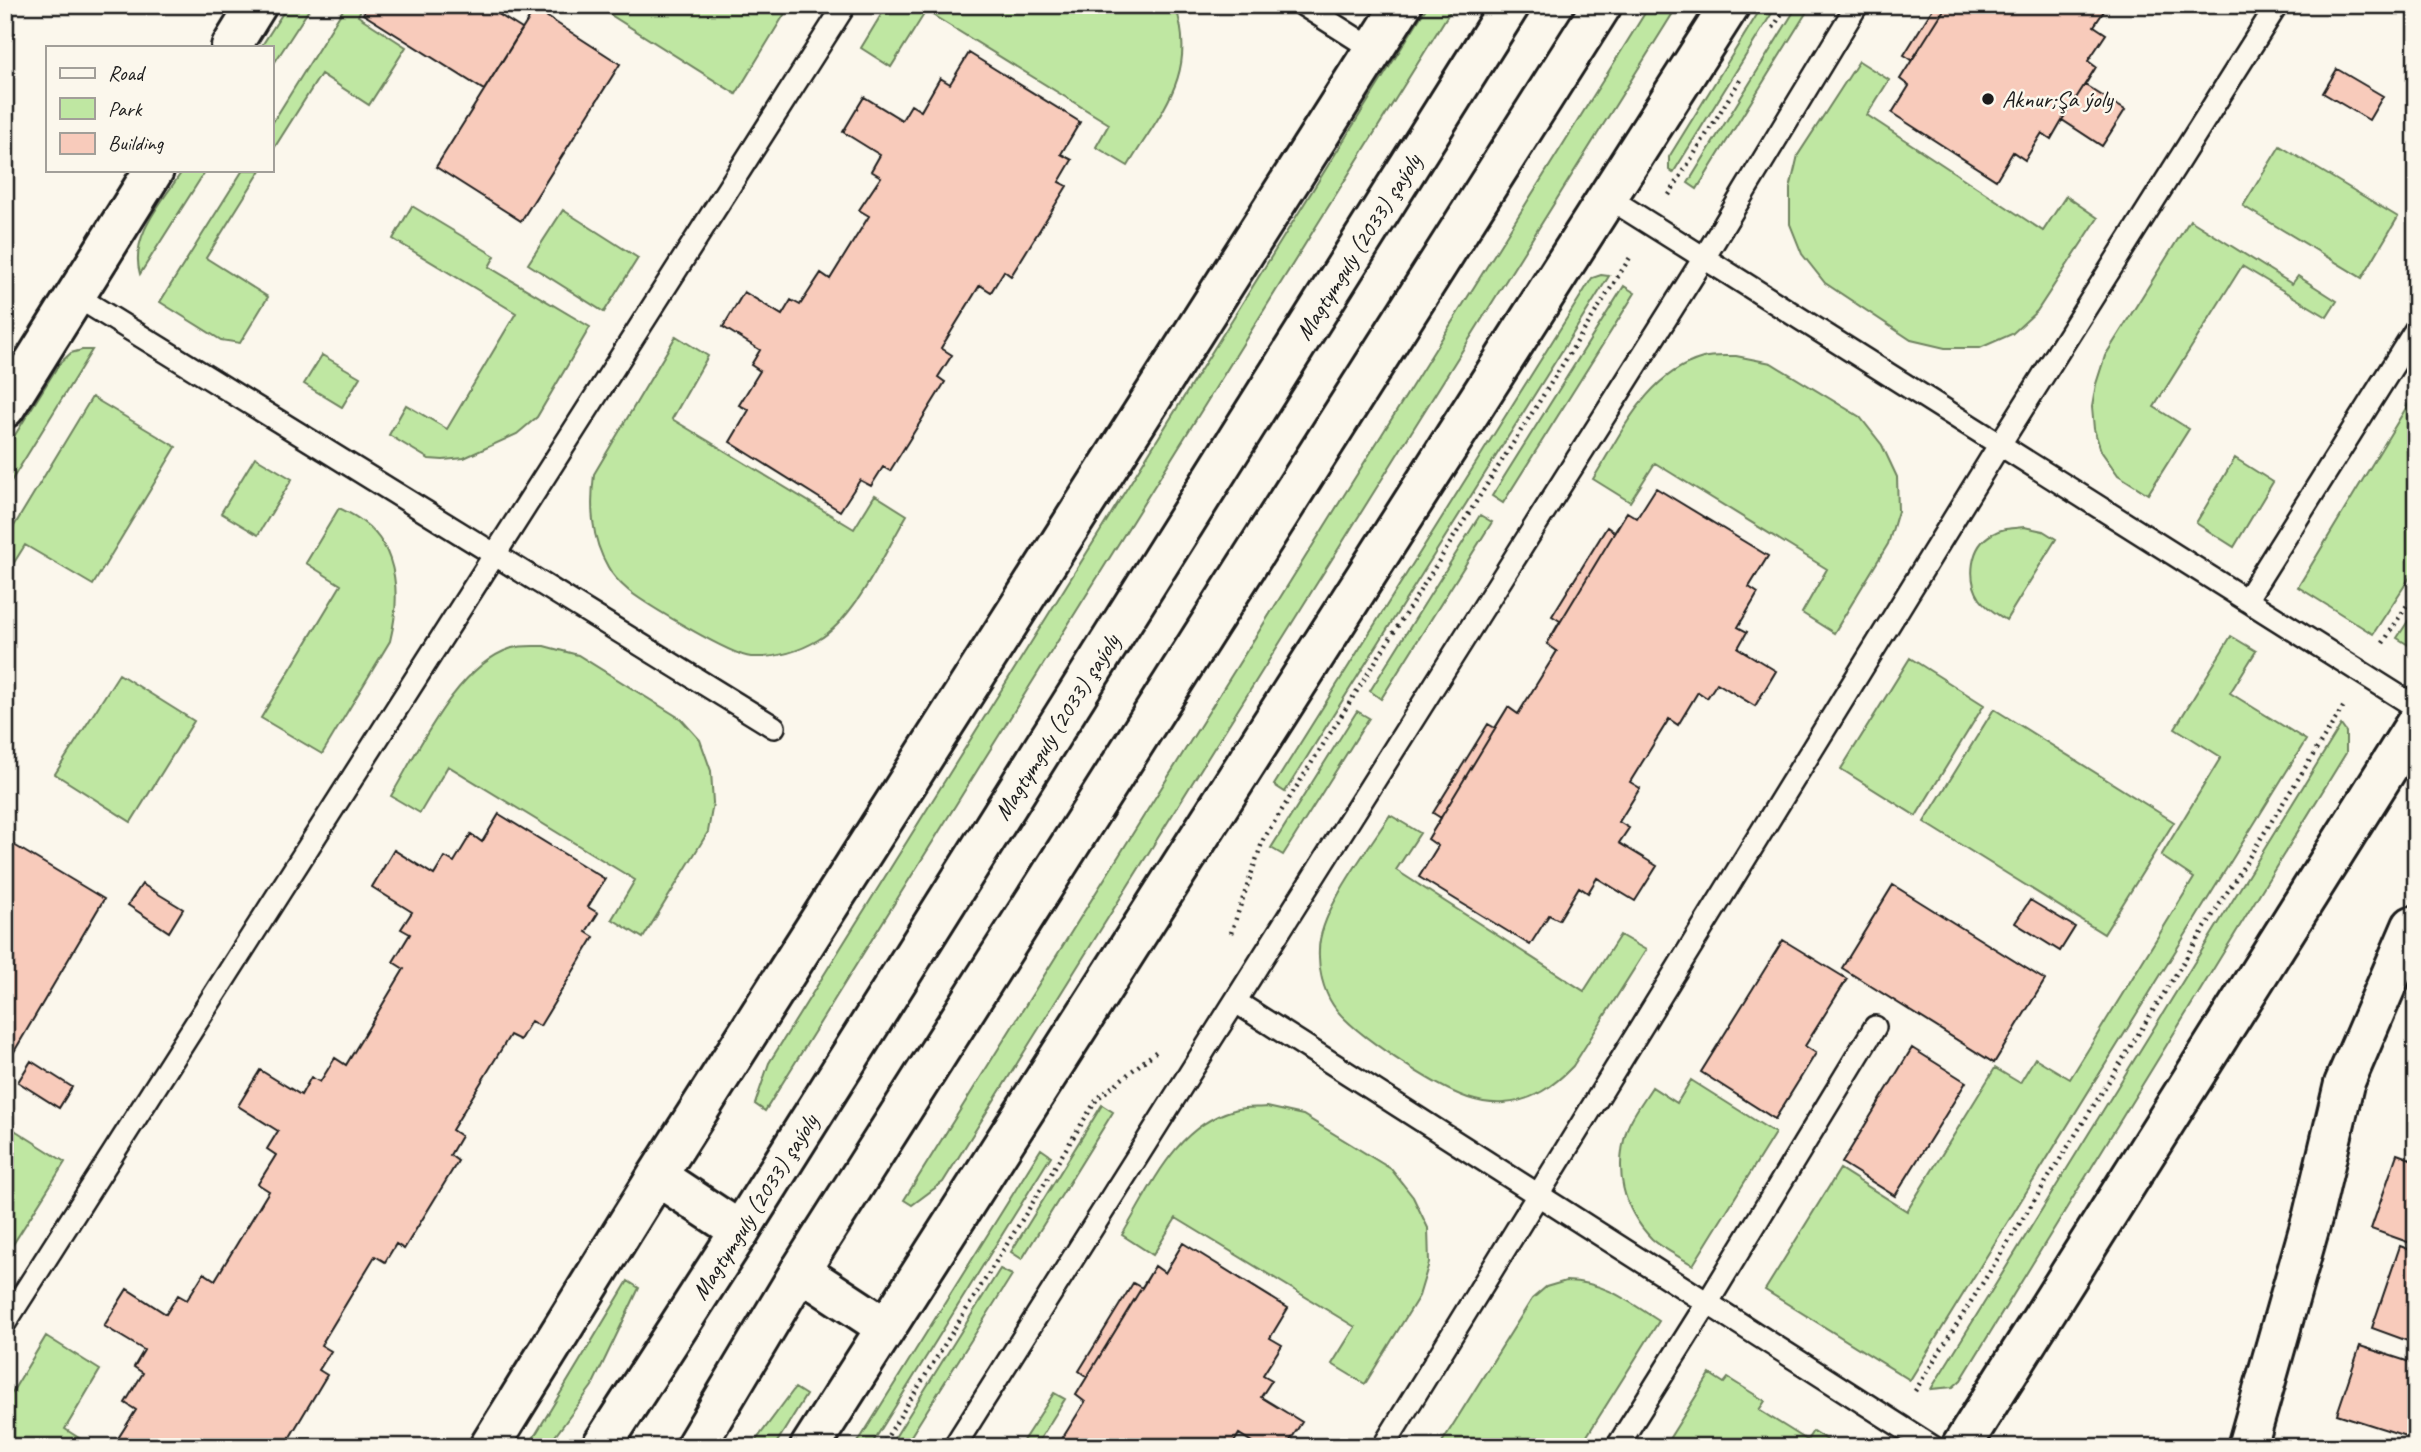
<svg xmlns="http://www.w3.org/2000/svg" width="2421" height="1452" font-family="Caveat,sans-serif">
	<rect width="100%" height="100%" fill="#fbf7ec"/>
	<filter id="ink" filterUnits="userSpaceOnUse"><feTurbulence type="fractalNoise" baseFrequency=".0143" numOctaves="2"/><feDisplacementMap in="SourceGraphic" scale="14" xChannelSelector="R" yChannelSelector="G"/><feConvolveMatrix kernelMatrix="1 2 1 2 8 2 1 2 1" color-interpolation-filters="sRGB"/></filter>
	<g filter="url(#ink)">
		<!-- green -->
		<path fill="#bfe7a2" stroke="#6e825f" stroke-width="2" d="M 288,5 L 312,5 L 271,68 L 271,47 L 261,47 Z
			M 346,5 L 363,5 L 358,16 L 406,47 L 369,105 L 321,74 L 271,153 L 271,125 Z
			M 595,5 L 790,5 L 736,94 Z
			M 887,5 L 1175,5 C 1199,74 1161,111 1128,166 L 1096,147 L 1109,124 L 926,11 L 891,67 L 861,48 Z
			M 1428,5 L 1454,5 L 765,1111 L 755,1104 L 769,1063 Z
			M 1650,5 L 1678,5 L 943,1182 L 912,1205 L 904,1200 Z
			M 1763,5 L 1777,5 L 1673,173 L 1669,170 L 1669,157 Z
			M 1798,5 L 1811,5 L 1697,189 L 1688,183 Z
			M 1859,61 L 1889,80 L 1867,115 L 2043,231 L 2066,196 L 2098,218 L 2037,311 L 2012,334 L 1980,348 L 1945,348 L 1911,340 L 1825,283 L 1802,254 L 1790,224 L 1790,189 L 1798,155 Z
			M 2280,146 L 2398,217 L 2362,278 L 2243,206 Z
			M 183,170 L 206,170 L 140,274 C 129,236 163,201 183,170 Z
			M 243,170 L 261,170 L 206,258 L 268,297 L 240,343 L 221,340 L 160,302 Z
			M 412,206 L 495,256 L 489,267 L 590,327 L 537,417 L 517,434 L 464,458 L 443,460 L 429,459 L 389,435 L 406,405 L 447,429 L 516,313 L 393,239 Z
			M 563,210 L 638,258 L 604,312 L 528,264 Z
			M 2190,220 L 2292,284 L 2298,276 L 2337,301 L 2327,317 L 2242,266 L 2154,407 L 2189,429 L 2148,494 L 2118,475 L 2101,451 L 2094,429 L 2092,407 L 2096,384 L 2105,356 Z
			M 1601,275 L 1609,276 L 1285,792 L 1274,785 L 1592,278 Z
			M 1624,286 L 1635,293 L 1503,503 L 1492,496 Z
			M 676,336 L 708,356 L 672,419 L 854,529 L 875,495 L 907,515 C 885,552 855,619 818,640 C 798,652 774,658 751,657 C 730,655 649,606 629,591 C 622,585 612,575 608,567 C 591,538 590,507 594,474 Z
			M 82,350 L 92,350 L 5,491 L 5,451 L 59,364 L 71,353 Z
			M 322,355 L 360,377 L 342,407 L 304,384 Z
			M 1736,356 L 1771,363 L 1860,417 L 1882,445 L 1897,477 L 1898,511 L 1888,544 L 1834,633 L 1802,613 L 1827,569 L 1655,463 L 1630,502 L 1593,479 C 1622,433 1646,374 1703,358 C 1713,355 1726,356 1736,356 Z
			M 92,397 L 176,447 L 93,585 L 25,545 L 5,577 L 5,541 Z
			M 2409,403 L 2416,407 L 2416,568 L 2373,634 L 2298,587 Z
			M 255,457 L 292,479 L 258,535 L 221,513 Z
			M 2235,458 L 2273,482 L 2234,547 L 2196,523 Z
			M 339,508 C 347,512 356,516 363,522 C 400,549 400,601 390,641 L 322,754 L 261,718 L 341,585 L 306,563 Z
			M 1480,515 L 1492,522 L 1381,699 L 1370,691 Z
			M 2024,527 L 2043,531 L 2056,539 L 2006,620 C 1997,614 1986,608 1980,599 C 1967,579 1970,546 1992,534 C 2002,528 2013,528 2024,527 Z
			M 2416,609 L 2416,648 L 2415,649 L 2397,638 Z
			M 2231,636 L 2256,651 L 2230,693 L 2306,740 L 1910,1380 L 1765,1290 L 1840,1169 L 1907,1211 L 1995,1068 L 2020,1083 L 2035,1058 L 2070,1079 L 2194,878 L 2161,856 L 2221,757 L 2175,728 Z
			M 544,646 L 578,655 L 681,719 L 700,740 L 711,771 L 713,803 L 708,832 L 643,938 L 612,919 L 635,880 L 448,766 L 420,813 L 391,796 C 419,749 457,665 512,648 C 522,645 534,646 544,646 Z
			M 1910,658 L 1984,705 L 1916,816 L 1841,769 Z
			M 119,674 L 194,721 L 131,822 L 55,774 Z
			M 1994,709 L 2174,822 L 2104,934 L 1924,822 Z
			M 1357,711 L 1369,718 L 1283,855 L 1271,848 Z
			M 2341,725 L 2346,732 L 2346,753 L 1961,1380 L 1953,1387 L 1931,1389 Z
			M 1390,815 L 1420,833 L 1396,870 L 1584,991 L 1620,935 L 1646,950 L 1573,1066 C 1554,1086 1533,1101 1504,1103 C 1492,1104 1480,1102 1468,1098 C 1436,1087 1351,1033 1333,1005 C 1323,990 1318,968 1319,950 C 1319,911 1369,848 1390,815 Z
			M 1691,1080 L 1775,1133 L 1693,1265 C 1680,1257 1663,1249 1652,1239 C 1622,1208 1614,1170 1627,1129 C 1632,1115 1644,1100 1652,1087 L 1677,1103 Z
			M 1102,1105 L 1113,1112 L 1022,1259 L 1011,1252 Z
			M 1267,1107 L 1303,1115 L 1391,1169 L 1413,1197 L 1428,1228 L 1429,1263 L 1419,1296 L 1365,1384 L 1332,1364 L 1355,1327 L 1176,1218 L 1153,1255 L 1122,1235 C 1151,1188 1175,1126 1234,1110 C 1244,1107 1256,1108 1267,1107 Z
			M 5,1124 L 65,1162 L 5,1257 Z
			M 1041,1149 L 1051,1156 L 870,1447 L 855,1447 Z
			M 1000,1269 L 1012,1275 L 904,1447 L 889,1447 Z
			M 628,1281 L 639,1288 L 592,1386 L 547,1447 L 528,1447 Z
			M 1566,1281 C 1605,1282 1628,1301 1659,1321 L 1580,1447 L 1439,1447 L 1532,1299 L 1546,1287 Z
			M 46,1336 L 100,1370 L 65,1429 L 93,1447 L 5,1447 L 5,1404 Z
			M 1710,1374 L 1724,1383 L 1728,1378 L 1765,1401 L 1759,1410 L 1807,1440 L 1813,1431 L 1838,1447 L 1664,1447 Z
			M 795,1388 L 806,1395 L 774,1447 L 751,1447 Z
			M 1054,1393 L 1065,1399 L 1035,1447 L 1019,1447 Z"/>
		<!-- building -->
		<path fill="#f8cbbb" stroke="#1c1c1c" stroke-width="2" d="M 369,5 L 484,5 L 522,29 L 484,90 L 363,14 Z
			M 1935,5 L 2108,5 L 2094,26 L 2106,34 L 2088,61 L 2096,67 L 2085,85 L 2125,110 L 2102,146 L 2062,120 L 2051,139 L 2042,133 L 2025,160 L 2013,152 L 1996,180 L 1892,113 L 1909,86 L 1900,79 L 1912,60 L 1904,55 Z
			M 1947,5 L 2108,5 L 2094,26 L 2106,34 L 2088,61 L 2096,67 L 2062,120 L 2051,139 L 2042,133 L 2025,160 L 2013,152 L 1996,180 L 1892,113 L 1909,86 L 1900,79 Z
			M 535,9 L 620,64 L 521,221 L 436,167 Z
			M 969,53 L 1080,122 L 1061,154 L 1072,160 L 1059,182 L 1067,186 L 1011,276 L 1004,271 L 991,292 L 980,285 L 941,348 L 952,355 L 938,377 L 945,382 L 890,471 L 883,467 L 871,486 L 860,480 L 840,511 L 730,442 L 749,410 L 739,405 L 760,371 L 751,365 L 760,350 L 723,327 L 744,292 L 782,315 L 791,300 L 800,305 L 821,273 L 830,279 L 869,216 L 859,210 L 881,177 L 871,171 L 880,155 L 843,132 L 864,97 L 902,120 L 911,105 L 921,111 L 940,78 L 950,84 Z
			M 2337,69 L 2383,96 L 2369,120 L 2323,93 Z
			M 1656,488 L 1768,556 L 1749,587 L 1758,593 L 1738,627 L 1747,632 L 1738,648 L 1776,671 L 1755,706 L 1717,683 L 1707,698 L 1698,692 L 1678,725 L 1669,719 L 1630,782 L 1640,788 L 1619,822 L 1629,828 L 1619,843 L 1657,866 L 1635,901 L 1597,878 L 1588,893 L 1579,887 L 1559,920 L 1549,915 L 1530,945 L 1419,877 L 1438,846 L 1428,839 L 1508,707 L 1518,714 L 1557,651 L 1547,644 L 1627,512 L 1637,518 Z
			M 1656,488 L 1768,556 L 1749,587 L 1758,593 L 1738,627 L 1747,632 L 1738,648 L 1776,671 L 1755,706 L 1717,683 L 1707,698 L 1698,692 L 1678,725 L 1669,719 L 1630,782 L 1640,788 L 1619,822 L 1629,828 L 1619,843 L 1657,866 L 1635,901 L 1597,878 L 1588,893 L 1579,887 L 1559,920 L 1549,915 L 1530,945 L 1419,877 L 1438,846 L 1428,839 L 1441,818 L 1433,813 L 1488,724 L 1495,728 L 1508,707 L 1518,714 L 1557,651 L 1547,644 L 1560,621 L 1552,616 L 1607,527 L 1614,532 L 1627,512 L 1637,518 Z
			M 499,814 L 605,879 L 588,907 L 598,913 L 586,932 L 594,937 L 540,1026 L 531,1021 L 520,1040 L 510,1035 L 452,1130 L 461,1136 L 450,1155 L 458,1161 L 404,1249 L 396,1244 L 385,1262 L 375,1256 L 321,1345 L 331,1351 L 319,1370 L 327,1375 L 284,1447 L 129,1447 L 117,1440 L 136,1410 L 125,1403 L 143,1373 L 134,1367 L 144,1350 L 104,1326 L 127,1289 L 166,1314 L 178,1295 L 187,1300 L 204,1273 L 215,1280 L 269,1191 L 258,1184 L 276,1155 L 267,1149 L 278,1131 L 238,1106 L 260,1070 L 301,1095 L 311,1077 L 320,1082 L 335,1058 L 346,1065 L 404,969 L 393,962 L 410,934 L 401,929 L 412,912 L 372,887 L 394,850 L 434,875 L 445,857 L 454,862 L 471,834 L 482,842 Z
			M 9,842 L 104,899 L 5,1067 L 5,848 Z
			M 142,884 L 183,909 L 169,932 L 128,905 Z
			M 1893,885 L 2045,980 L 1994,1063 L 1842,968 Z
			M 2030,900 L 2075,927 L 2060,951 L 2015,923 Z
			M 1783,940 L 1847,979 L 1805,1046 L 1816,1053 L 1775,1119 L 1701,1072 Z
			M 1912,1048 L 1966,1082 L 1895,1196 L 1842,1163 Z
			M 31,1061 L 72,1087 L 59,1108 L 18,1082 Z
			M 2397,1154 L 2416,1161 L 2416,1245 L 2371,1229 Z
			M 1183,1243 L 1288,1308 L 1270,1338 L 1282,1345 L 1263,1375 L 1272,1380 L 1261,1397 L 1302,1422 L 1286,1447 L 1260,1447 L 1239,1434 L 1231,1447 L 1057,1447 L 1085,1402 L 1076,1395 L 1155,1266 L 1165,1273 Z
			M 1183,1243 L 1288,1308 L 1270,1338 L 1282,1345 L 1263,1375 L 1272,1380 L 1261,1397 L 1302,1422 L 1286,1447 L 1260,1447 L 1239,1434 L 1231,1447 L 1057,1447 L 1085,1402 L 1076,1395 L 1087,1377 L 1079,1371 L 1133,1283 L 1142,1288 L 1155,1266 L 1165,1273 Z
			M 2400,1246 L 2416,1252 L 2416,1344 L 2372,1328 Z
			M 2360,1346 L 2416,1364 L 2415,1439 L 2337,1414 Z"/>
		<g fill="none" stroke-linecap="round" stroke-linejoin="round">
			<defs>
				<path id="service" d="M 1303,5 L 1374,50
					M 1609,198 L 2416,707
					M 76,296 L 774,727
					M 2246,600 L 2416,329
					M 1236,1002 L 1933,1447
					M 5,1323 L 845,5
					M 954,1447 L 1704,258 L 1857,5
					M 1383,1447 L 2000,444 L 2277,5
					M 1617,1447 L 1708,1302 L 1875,1027"/>
				<path id="minor" d="M 231,47 L 257,5
					M 5,408 L 154,170
					M 657,1176 L 740,1231
					M 800,1271 L 885,1327
					M 489,1447 L 657,1176 L 1402,5
					M 810,1447 L 1730,5
					M 1961,1447 L 2416,723
					M 2247,1447 L 2313,1215 L 2344,1084 L 2412,926"/>
				<g id="secondary">
					<path id="s1" d="M 601,1447 L 740,1231 L 1510,5"/>
					<path d="M 695,1447 L 800,1271 L 1602,5"/>
				</g>
			</defs>
			<!-- service casing -->
			<use href="#service" stroke="#1c1c1c" stroke-width="26"/>
			<!-- minor casing -->
			<use href="#minor" stroke="#1c1c1c" stroke-width="44"/>
			<!-- secondary casing -->
			<use href="#secondary" stroke="#1c1c1c" stroke-width="44"/>
			<!-- path -->
			<path stroke="#1c1c1c" stroke-width="4.5" stroke-dasharray="2 5" stroke-linecap="butt" d="M 1773,28 L 1787,5
				M 1669,195 L 1740,80
				M 2383,643 L 2416,591
				M 1231,933 L 1263,840 L 1631,256
				M 1915,1391 L 2345,704
				M 881,1447 L 1097,1099 L 1158,1050"/>
			<!-- service -->
			<use href="#service" stroke="#fbf7ec" stroke-width="21"/>
			<!-- minor -->
			<use href="#minor" stroke="#fbf7ec" stroke-width="38"/>
			<!-- secondary -->
			<use href="#secondary" stroke="#fbf7ec" stroke-width="38"/>
		</g>
	</g>
	<!-- markers -->
	<circle fill="#1c1c1c" stroke="#fbf7ec" stroke-width="2.5" cx="1988" cy="99" r="7"/>
	<g text-anchor="middle" stroke-width="5" stroke-linejoin="round" paint-order="stroke">
		<!-- poi labels -->
		<g font-size="24" fill="#1c1c1c" stroke="#fbf7ec" text-anchor="start">
			<text x="2002" y="107">Aknur;Şa ýoly</text>
		</g>
		<!-- street labels -->
		<g font-size="24" fill="#1c1c1c" stroke="#fbf7ec">
			<text dy="8" stroke="none"><textPath href="#s1" startOffset="1419">Magtymguly (2033) şaýoly</textPath></text>
			<text dy="8" stroke="none"><textPath href="#s1" startOffset="852">Magtymguly (2033) şaýoly</textPath></text>
			<text dy="8" stroke="none"><textPath href="#s1" startOffset="285">Magtymguly (2033) şaýoly</textPath></text>
		</g>
	</g>
	<!-- margin -->
	<rect width="2421" height="1452" fill="none" stroke="#fbf7ec" stroke-width="28"/>
	<rect x="14" y="14" width="2393" height="1424" fill="none" stroke="#1c1c1c" stroke-width="2.5" filter="url(#ink)"/>
	<!-- legend -->
	<rect x="46" y="46" width="228" height="126" fill="#fbf7ec" stroke="#a29f99" stroke-width="2"/>
	<rect x="60" y="68" width="35" height="10" fill="#fbf7ec" stroke="#a29f99" stroke-width="2"/>
	<text x="108" y="80" font-size="21" fill="#1c1c1c">Road</text>
	<rect x="60" y="98" width="35" height="21" fill="#bfe7a2" stroke="#a29f99" stroke-width="2"/>
	<text x="108" y="116" font-size="21" fill="#1c1c1c">Park</text>
	<rect x="60" y="133" width="35" height="21" fill="#f8cbbb" stroke="#a29f99" stroke-width="2"/>
	<text x="108" y="150" font-size="21" fill="#1c1c1c">Building</text>
</svg>
